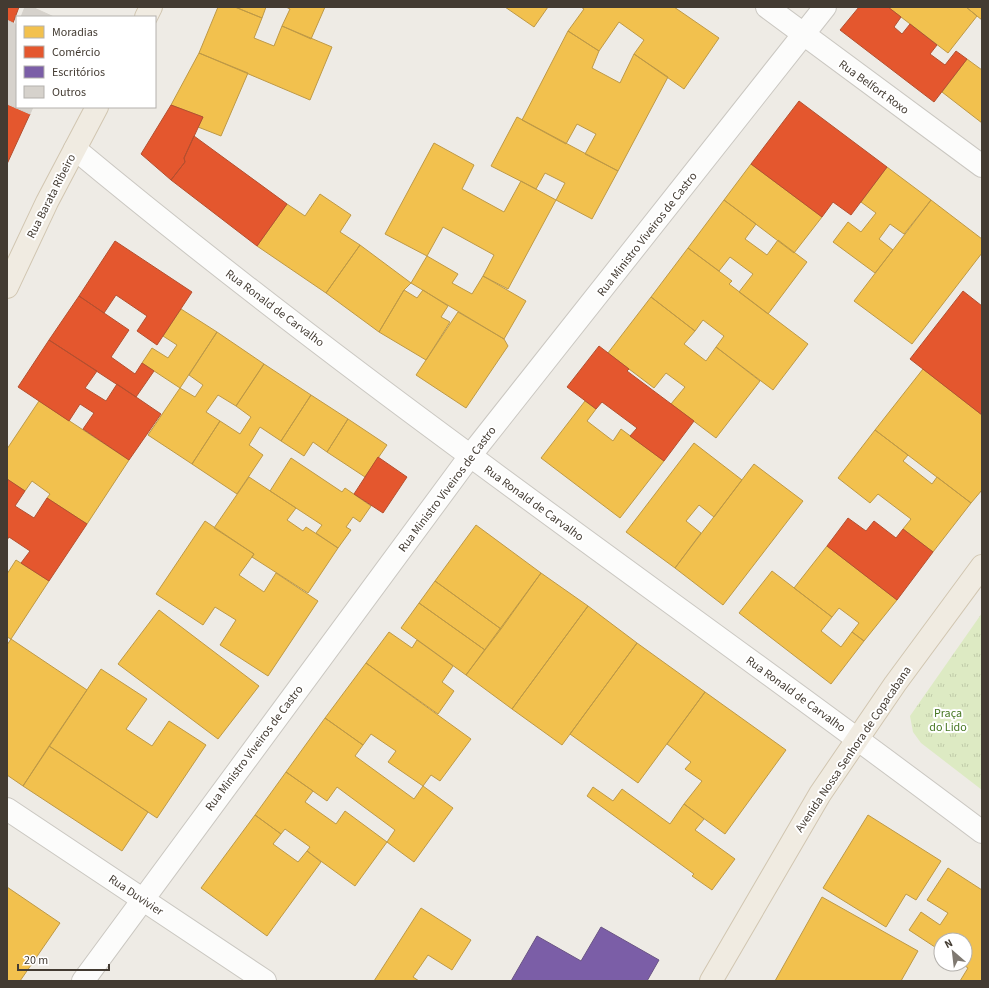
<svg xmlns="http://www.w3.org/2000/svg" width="989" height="988" font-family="'Source Sans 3',sans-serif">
	<defs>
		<pattern id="park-tufts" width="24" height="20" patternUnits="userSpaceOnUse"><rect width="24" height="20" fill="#ddeac3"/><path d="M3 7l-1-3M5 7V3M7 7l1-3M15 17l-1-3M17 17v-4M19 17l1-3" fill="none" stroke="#bfcaa8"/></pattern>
	</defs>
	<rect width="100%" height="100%" fill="#eeebe5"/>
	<!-- park -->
	<path fill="url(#park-tufts)" d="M 982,613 L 982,790 L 921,743 L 913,732 L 910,716 Z"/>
	<!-- homes -->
	<path fill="#f2c14e" stroke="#be9946" d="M 218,7 L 235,7 L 262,18 L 254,38 L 274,46 L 282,26 L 332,47 L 310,100 L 199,53 Z
		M 235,7 L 266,7 L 262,18 Z
		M 286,7 L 325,7 L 311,39 L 282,26 L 290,9 Z
		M 505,7 L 548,7 L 534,27 Z
		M 581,7 L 674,7 L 719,38 L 684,89 L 634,54 L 644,40 L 619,22 L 599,51 L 568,31 L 584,9 Z
		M 888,7 L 966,7 L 977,16 L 948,53 Z
		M 966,7 L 982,7 L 982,20 L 977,16 Z
		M 568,31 L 599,51 L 592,68 L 620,83 L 634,54 L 668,77 L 618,171 L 585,154 L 596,134 L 577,124 L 566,144 L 522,120 Z
		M 199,53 L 248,73 L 221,136 L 198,127 L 203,117 L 171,105 Z
		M 967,59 L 982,70 L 982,123 L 942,92 Z
		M 517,117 L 618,171 L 592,219 L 556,200 L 565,183 L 545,173 L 536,189 L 491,166 Z
		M 434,143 L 474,165 L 462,189 L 504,212 L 521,181 L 556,200 L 508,289 L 483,276 L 494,255 L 443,227 L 427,256 L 385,234 Z
		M 751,164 L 822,217 L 794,253 L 724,200 Z
		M 887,167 L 931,200 L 904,234 L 890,224 L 879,239 L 893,250 L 875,273 L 833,242 L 848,222 L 861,232 L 876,213 L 861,202 Z
		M 320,194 L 351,215 L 340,232 L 360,245 L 326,293 L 257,246 L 287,204 L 305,216 Z
		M 724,200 L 756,224 L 745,239 L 767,255 L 778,240 L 807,262 L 768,314 L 739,292 L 753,274 L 730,257 L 719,271 L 688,248 Z
		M 931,200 L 982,239 L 982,253 L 912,344 L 854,301 Z
		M 360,245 L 411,283 L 404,290 L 379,332 L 326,293 Z
		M 688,248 L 732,281 L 729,284 L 808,344 L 773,390 L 716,347 L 724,336 L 703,320 L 695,331 L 651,297 Z
		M 427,256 L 458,274 L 452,283 L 472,294 L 483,276 L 526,301 L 504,339 L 411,283 Z
		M 404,290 L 417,298 L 423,290 L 448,306 L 441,317 L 450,322 L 426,360 L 379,332 Z
		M 651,297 L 695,331 L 684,344 L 706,361 L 716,347 L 760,381 L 716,438 L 671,404 L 685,387 L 666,373 L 654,388 L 608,353 Z
		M 181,309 L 217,332 L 180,388 L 142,363 L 152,348 L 168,358 L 177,345 L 163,336 Z
		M 458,312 L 504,339 L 508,346 L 466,408 L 416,375 Z
		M 217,332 L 264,364 L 236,406 L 218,395 L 206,412 L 220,421 L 192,464 L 148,435 L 180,388 L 195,397 L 203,385 L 189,375 Z
		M 264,364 L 311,395 L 281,441 L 260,427 L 249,445 L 263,455 L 237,494 L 192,464 L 220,421 L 240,434 L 251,417 L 236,406 Z
		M 923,369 L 982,415 L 982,490 L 971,503 L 875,430 Z
		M 311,395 L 348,419 L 327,452 L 313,442 L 304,456 L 281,441 Z
		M 39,401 L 129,460 L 87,524 L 47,498 L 50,494 L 32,481 L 25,491 L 7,479 L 7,449 Z
		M 585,401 L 596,409 L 587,421 L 613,441 L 621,429 L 664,461 L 620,518 L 541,458 Z
		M 348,419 L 387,445 L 365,477 L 327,452 Z
		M 875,430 L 908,455 L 903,461 L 932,484 L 937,477 L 971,503 L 933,552 L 903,529 L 911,519 L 878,494 L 870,503 L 838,478 Z
		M 694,443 L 742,480 L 714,517 L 699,505 L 686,521 L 701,533 L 675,568 L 626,532 Z
		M 291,458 L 342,492 L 345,488 L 371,506 L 360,522 L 353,517 L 346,527 L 351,530 L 338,548 L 316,533 L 322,525 L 270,491 Z
		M 754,464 L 803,501 L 723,605 L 675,568 Z
		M 249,477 L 296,508 L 287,520 L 303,531 L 306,527 L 338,548 L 308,593 L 252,557 L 254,554 L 214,528 Z
		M 205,521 L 254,554 L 239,575 L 264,592 L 276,573 L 318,601 L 268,676 L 220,645 L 236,620 L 215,607 L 203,625 L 156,594 Z
		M 476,525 L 541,573 L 501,629 L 435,581 Z
		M 827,546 L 897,600 L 864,641 L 852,632 L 859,623 L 839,608 L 832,617 L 794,588 Z
		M 16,560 L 49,581 L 11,639 L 7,637 L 7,574 Z
		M 772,571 L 832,617 L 821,631 L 841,647 L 852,632 L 864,641 L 831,684 L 739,613 Z
		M 541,573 L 588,606 L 512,709 L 466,675 Z
		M 435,581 L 501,629 L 485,650 L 419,603 Z
		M 419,603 L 485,650 L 466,675 L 401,628 Z
		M 588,606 L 637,643 L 562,745 L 512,709 Z
		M 159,610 L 259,686 L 218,739 L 118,664 Z
		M 389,632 L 412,648 L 417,640 L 453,666 L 442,682 L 454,691 L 438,714 L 366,663 Z
		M 11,639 L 87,690 L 23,786 L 7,775 L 7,645 Z
		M 637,643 L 705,692 L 638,783 L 570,734 Z
		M 366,663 L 471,739 L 440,781 L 431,775 L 423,786 L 388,762 L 396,751 L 371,734 L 363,745 L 325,718 Z
		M 101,669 L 147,699 L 126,729 L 152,746 L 169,721 L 206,745 L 157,818 L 49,746 Z
		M 705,692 L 786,750 L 725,834 L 684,804 L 702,781 L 685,769 L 691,762 L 667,744 Z
		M 325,718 L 363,745 L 355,756 L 414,799 L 423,786 L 453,808 L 414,862 L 387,842 L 395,830 L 337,787 L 327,801 L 286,772 Z
		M 49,746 L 148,812 L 122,851 L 23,786 Z
		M 286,772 L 313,791 L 305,802 L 336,824 L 345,811 L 387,842 L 355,886 L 307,851 L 310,847 L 285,829 L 281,834 L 255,815 Z
		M 593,787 L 613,801 L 622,789 L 670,824 L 684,804 L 704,819 L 695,830 L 735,859 L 712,890 L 692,876 L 694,874 L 587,796 Z
		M 255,815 L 281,834 L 273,844 L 298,862 L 307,851 L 321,862 L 267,936 L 201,888 Z
		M 868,815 L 941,861 L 916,900 L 906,894 L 886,927 L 823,888 Z
		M 948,868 L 982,890 L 982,981 L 960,981 L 968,968 L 962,964 L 965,964 L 965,940 L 941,940 L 941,951 L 909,930 L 921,912 L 940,925 L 948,913 L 927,900 Z
		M 7,887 L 60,923 L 20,981 L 7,981 Z
		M 822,897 L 918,951 L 901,981 L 775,981 Z
		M 421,908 L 471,940 L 452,970 L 428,955 L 413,977 L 419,981 L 374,981 Z"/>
	<!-- shops -->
	<path fill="#e4572e" stroke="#b44f2f" d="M 7,7 L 19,7 L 13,23 L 7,20 Z
		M 859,7 L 888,7 L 901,17 L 894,27 L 902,34 L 910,24 L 937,45 L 930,54 L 945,65 L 956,51 L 967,59 L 934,102 L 840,30 Z
		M 799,101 L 887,167 L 851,215 L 833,202 L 822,217 L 751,164 Z
		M 7,104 L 30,114 L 7,164 Z
		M 171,105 L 203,117 L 184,158 L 185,162 L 171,180 L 141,154 Z
		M 194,136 L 287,204 L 257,246 L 171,180 L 185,162 L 184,158 Z
		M 115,241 L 192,292 L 157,345 L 137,331 L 147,316 L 116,295 L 104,313 L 79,296 Z
		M 963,291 L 982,306 L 982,415 L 910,359 Z
		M 79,296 L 129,330 L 111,357 L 135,374 L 142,363 L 154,371 L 136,397 L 49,340 Z
		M 49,340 L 97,371 L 85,388 L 106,401 L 117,384 L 161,414 L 129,460 L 83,429 L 94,413 L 80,404 L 69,421 L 18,387 Z
		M 599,346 L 629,369 L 627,371 L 694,421 L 664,461 L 630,436 L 637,428 L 602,402 L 596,409 L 567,387 Z
		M 378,457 L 407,477 L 383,513 L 354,494 Z
		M 7,479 L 25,491 L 15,506 L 34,518 L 47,498 L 87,524 L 49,581 L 21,563 L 30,551 L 9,537 L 7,540 Z
		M 848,518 L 866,531 L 874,521 L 896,538 L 903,529 L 933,552 L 897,600 L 827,546 Z"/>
	<!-- offices -->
	<path fill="#7b5ea7" stroke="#6a5484" d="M 601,927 L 659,960 L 647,981 L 511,981 L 537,936 L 581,961 Z"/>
	<!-- building -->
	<path fill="#d6d2cc" stroke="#d6d2cb" d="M 25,7 L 32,7 L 54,17 L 21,17 Z
		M 7,20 L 17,25 L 17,107 L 33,107 L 30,114 L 7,104 Z"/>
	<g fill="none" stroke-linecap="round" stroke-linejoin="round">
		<defs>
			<path id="minor" d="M 767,7 L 982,166
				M 75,149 C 366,391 680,604 982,832
				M 7,809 L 265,981
				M 83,981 L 470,456 L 825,7"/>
			<path id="major" d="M 146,17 L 151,7
				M 7,287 L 47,202 L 97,107
				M 711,981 L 820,794 L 895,684 L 982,566"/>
		</defs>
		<!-- minor casing -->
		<use href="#minor" stroke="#cac7c1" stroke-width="24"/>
		<!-- major casing -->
		<use href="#major" stroke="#d1c6b1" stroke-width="24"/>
		<!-- minor -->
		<use href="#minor" stroke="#fcfcfb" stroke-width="22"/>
		<!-- major -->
		<use href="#major" stroke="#f0ebe1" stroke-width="22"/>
	</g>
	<g text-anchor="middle" stroke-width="4" stroke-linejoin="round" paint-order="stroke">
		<!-- street labels -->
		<g font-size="12" fill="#433b32" stroke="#fff">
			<text transform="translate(874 87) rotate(36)" y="4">Rua Belfort Roxo</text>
			<text transform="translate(51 196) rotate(-63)" y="4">Rua Barata Ribeiro</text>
			<text transform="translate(647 234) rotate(-52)" y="4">Rua Ministro Viveiros de Castro</text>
			<text transform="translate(275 308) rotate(37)" y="4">Rua Ronald de Carvalho</text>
			<text transform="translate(447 489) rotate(-53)" y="4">Rua Ministro Viveiros de Castro</text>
			<text transform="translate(534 503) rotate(36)" y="4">Rua Ronald de Carvalho</text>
			<text transform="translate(796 694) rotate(36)" y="4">Rua Ronald de Carvalho</text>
			<text transform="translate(254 748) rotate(-53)" y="4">Rua Ministro Viveiros de Castro</text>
			<text transform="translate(853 749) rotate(-56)" y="4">Avenida Nossa Senhora de Copacabana</text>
			<text transform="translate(136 895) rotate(34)" y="4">Rua Duvivier</text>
		</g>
		<!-- park labels -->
		<g font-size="12" fill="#477723" stroke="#fff">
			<text x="948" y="717">Praça<tspan x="948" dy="14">do Lido</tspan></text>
		</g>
	</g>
	<!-- border -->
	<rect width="989" height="988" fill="none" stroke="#433b32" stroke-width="16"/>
	<!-- legend -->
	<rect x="16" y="16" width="140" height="92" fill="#ffffff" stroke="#b4b1ad"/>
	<rect x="24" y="26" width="20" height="12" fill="#f2c14e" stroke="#b4b1ad"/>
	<text x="52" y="36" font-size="12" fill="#433b32">Moradias</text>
	<rect x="24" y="46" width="20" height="12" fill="#e4572e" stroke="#b4b1ad"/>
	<text x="52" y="56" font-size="12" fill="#433b32">Comércio</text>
	<rect x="24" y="66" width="20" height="12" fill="#7b5ea7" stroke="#b4b1ad"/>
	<text x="52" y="76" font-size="12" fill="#433b32">Escritórios</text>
	<rect x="24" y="86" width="20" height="12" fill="#d6d2cc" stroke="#b4b1ad"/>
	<text x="52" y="96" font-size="12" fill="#433b32">Outros</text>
	<!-- north arrow -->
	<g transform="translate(953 952) rotate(332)"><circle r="19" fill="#ffffff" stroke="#b4b1ad"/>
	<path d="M0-3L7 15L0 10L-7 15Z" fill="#7f7971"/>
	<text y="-6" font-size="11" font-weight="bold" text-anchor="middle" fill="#433b32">N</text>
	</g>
	<!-- scale -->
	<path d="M18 964v6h91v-6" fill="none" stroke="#433b32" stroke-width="2"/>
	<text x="24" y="964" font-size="12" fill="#433b32" stroke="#ffffff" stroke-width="3" paint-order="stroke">20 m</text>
</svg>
